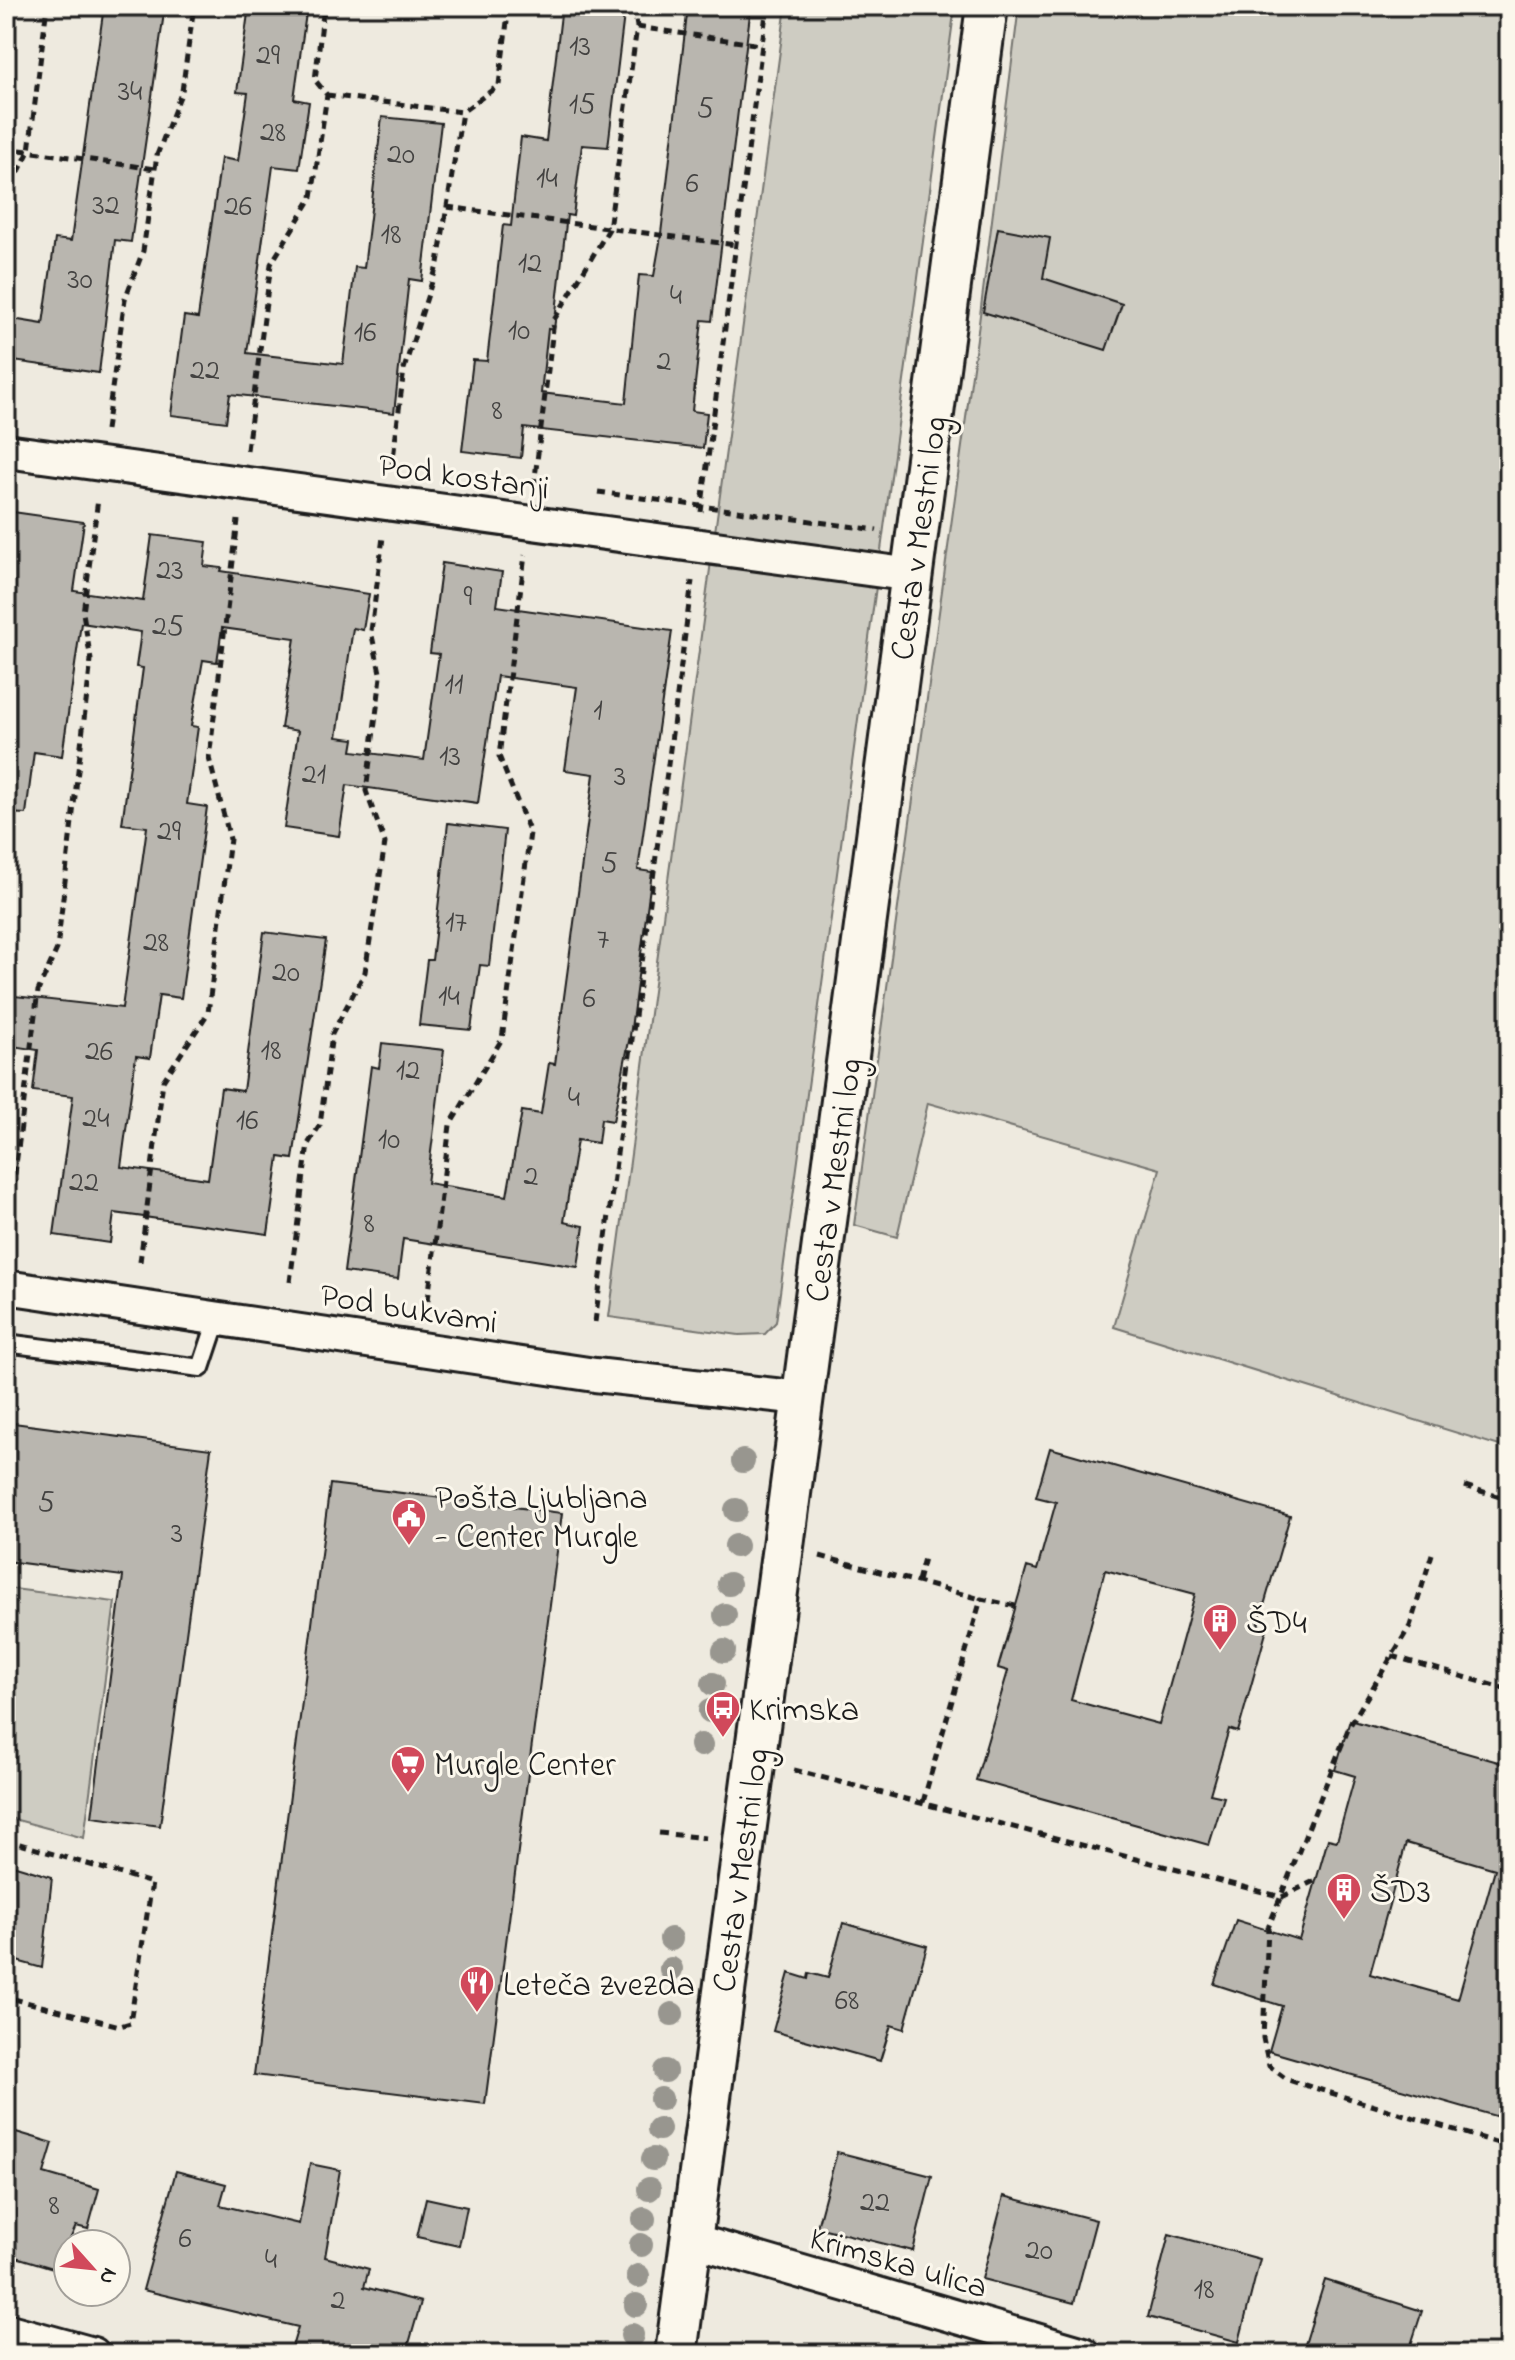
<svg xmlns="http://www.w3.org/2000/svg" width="1515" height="2360" font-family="'Indie Flower',sans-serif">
	<rect width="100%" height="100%" fill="#eeeadf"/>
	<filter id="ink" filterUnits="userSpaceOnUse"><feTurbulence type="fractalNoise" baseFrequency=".0125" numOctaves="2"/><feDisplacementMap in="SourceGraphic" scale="16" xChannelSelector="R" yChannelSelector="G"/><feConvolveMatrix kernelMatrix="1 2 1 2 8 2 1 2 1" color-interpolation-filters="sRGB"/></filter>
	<g filter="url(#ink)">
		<!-- green -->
		<path fill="#ceccc2" stroke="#75746f" stroke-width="2" d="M 786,6 L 955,6 L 776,1322 L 765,1334 L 739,1335 L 609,1317 Z
			M 1019,6 L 1509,6 L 1509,1449 L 1114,1327 L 1160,1169 L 928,1103 L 897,1237 L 854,1225 L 978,331 Z
			M 6,1588 L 115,1602 L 84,1838 L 6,1817 Z"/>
		<!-- building -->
		<path fill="#b9b6af" stroke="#1c1c1c" stroke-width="2" fill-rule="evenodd" d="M 104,6 L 165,6 L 131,242 L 115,240 L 99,373 L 6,360 L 6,318 L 43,324 L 55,239 L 71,241 Z
			M 249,6 L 307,6 L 294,99 L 309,102 L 299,169 L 273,166 L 247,353 L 343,364 L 355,267 L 364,268 L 382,117 L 441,123 L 422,281 L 409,279 L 394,413 L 230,394 L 226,422 L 171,415 L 184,316 L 198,318 L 221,158 L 238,161 L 248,93 L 237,92 Z
			M 562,6 L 625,6 L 608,147 L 582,145 L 573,216 L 567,215 L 554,330 L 548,329 L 541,393 L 626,403 L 639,275 L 654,276 L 660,242 L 688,6 L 751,6 L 712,321 L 702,320 L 692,411 L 707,413 L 703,448 L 524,428 L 521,458 L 462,451 L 473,360 L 487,361 L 503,225 L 511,226 L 521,137 L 546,141 Z
			M 998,228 L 1050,238 L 1043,278 L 1122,304 L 1106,350 L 983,312 Z
			M 6,511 L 84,522 L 74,591 L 143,601 L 152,535 L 207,542 L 204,566 L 222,568 L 221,571 L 369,594 L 363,630 L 353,628 L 337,737 L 354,739 L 352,751 L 424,760 L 439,654 L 430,653 L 442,563 L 502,572 L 497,606 L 672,631 L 638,870 L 652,872 L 630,1036 L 613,1121 L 601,1119 L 598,1143 L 577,1140 L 564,1222 L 584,1226 L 578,1267 L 403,1239 L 398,1279 L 344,1272 L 371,1066 L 379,1068 L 382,1043 L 444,1050 L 427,1183 L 507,1196 L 522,1111 L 541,1114 L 549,1063 L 555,1064 L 594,774 L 565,770 L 577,687 L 497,676 L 478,803 L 347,785 L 339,836 L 284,828 L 298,731 L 281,728 L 295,638 L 222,628 L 217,662 L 203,660 L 191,726 L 198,727 L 187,804 L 207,807 L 181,998 L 159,995 L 150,1058 L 136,1056 L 121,1167 L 208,1179 L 221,1088 L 243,1091 L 264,932 L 326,940 L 293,1159 L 279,1157 L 268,1234 L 114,1213 L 110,1243 L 54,1235 L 73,1096 L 33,1091 L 38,1050 L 6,1045 L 6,995 L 122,1008 L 147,827 L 122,824 L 143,668 L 136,667 L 141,632 L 81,623 L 62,756 L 34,752 L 26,814 L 6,813 Z
			M 448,823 L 505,830 L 489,966 L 480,965 L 471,1030 L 419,1025 L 427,960 L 432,960 Z
			M 6,1422 L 211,1449 L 160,1826 L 92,1817 L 123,1576 L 6,1561 Z
			M 1050,1448 L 1290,1516 L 1258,1626 L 1267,1629 L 1238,1732 L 1229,1729 L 1210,1794 L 1224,1797 L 1209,1845 L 976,1780 L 1008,1671 L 998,1668 L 1027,1567 L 1037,1570 L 1056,1502 L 1036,1497 ZM 1105,1570 L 1195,1594 L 1159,1724 L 1071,1700 Z
			M 330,1484 L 562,1513 L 485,2104 L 254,2075 Z
			M 1350,1720 L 1509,1765 L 1509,2120 L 1269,2051 L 1282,2006 L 1214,1984 L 1236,1920 L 1299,1940 L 1328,1839 L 1337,1841 L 1355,1776 L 1335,1770 ZM 1406,1843 L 1495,1869 L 1458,1999 L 1370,1974 Z
			M 6,1863 L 52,1877 L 42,1968 L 6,1958 Z
			M 843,1923 L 927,1946 L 904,2029 L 891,2025 L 880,2061 L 773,2031 L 789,1973 L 808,1979 L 809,1973 L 828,1978 Z
			M 6,2129 L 53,2143 L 44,2173 L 99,2189 L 88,2229 L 76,2226 L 68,2244 L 63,2271 L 6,2254 Z
			M 837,2152 L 932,2176 L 913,2251 L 817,2227 Z
			M 310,2164 L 340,2170 L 325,2257 L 369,2269 L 364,2287 L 421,2302 L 406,2354 L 290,2354 L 298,2327 L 143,2290 L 176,2171 L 226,2184 L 220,2205 L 299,2224 Z
			M 1004,2196 L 1096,2220 L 1074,2303 L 982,2279 Z
			M 426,2198 L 467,2207 L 459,2246 L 417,2237 Z
			M 1169,2234 L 1260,2259 L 1239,2342 L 1148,2317 Z
			M 1325,2280 L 1422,2311 L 1408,2354 L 1302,2354 Z"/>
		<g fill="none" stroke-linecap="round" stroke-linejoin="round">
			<defs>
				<path id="service" d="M 6,1343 L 201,1368 L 218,1317"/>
				<path id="minor" d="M 6,451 L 912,575
					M 6,1287 L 595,1375 L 802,1398
					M 692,2240 L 1084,2354
					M 6,2330 L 93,2354"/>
				<path id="tertiary" d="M 676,2354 L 987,6"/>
			</defs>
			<!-- service casing -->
			<use href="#service" stroke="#1c1c1c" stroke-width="22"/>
			<!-- minor casing -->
			<use href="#minor" stroke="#1c1c1c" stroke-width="38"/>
			<!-- tertiary casing -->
			<use href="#tertiary" stroke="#1c1c1c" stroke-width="46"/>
			<!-- path -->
			<path stroke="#1c1c1c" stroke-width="5" stroke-dasharray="8 6" stroke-linecap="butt" d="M 637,27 L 762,45
				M 327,95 L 462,112 L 499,85 L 509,6
				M 6,148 L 155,169
				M 6,198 L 29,151 L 47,6
				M 447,207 L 736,245
				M 106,430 L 125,299 L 143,251 L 157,155 L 182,91 L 194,6
				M 247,450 L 271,264 L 312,197 L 327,95 L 315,80 L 324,6
				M 392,467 L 404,369 L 438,263 L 462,112
				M 534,486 L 554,320 L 609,229 L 637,27 L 634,6
				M 598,492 L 877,530
				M 701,512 L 767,6
				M 6,1244 L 38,991 L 57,949 L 91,660 L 83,613 L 98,499
				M 140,1262 L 163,1081 L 208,1013 L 230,839 L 209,758 L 238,520
				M 290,1282 L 308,1144 L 320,1125 L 332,1034 L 365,972 L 385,843 L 366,791 L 381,677 L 371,631 L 383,537
				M 428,1300 L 450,1125 L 502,1039 L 530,833 L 499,756 L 525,555
				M 595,1322 L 692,581
				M 1465,1486 L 1509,1500
				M 1432,1554 L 1410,1626 L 1349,1727 L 1268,1928 L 1263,2038 L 1269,2066 L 1288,2080 L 1495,2142 L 1509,2143
				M 820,1556 L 981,1599
				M 918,1581 L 924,1558
				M 1392,1656 L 1509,1690
				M 794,1770 L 1282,1897 L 1316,1880
				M 923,1802 L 981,1599 L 1016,1606
				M 659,1833 L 706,1838
				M 6,1840 L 152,1883 L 130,2023 L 120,2026 L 6,1997"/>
			<!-- service -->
			<use href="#service" stroke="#fbf7ec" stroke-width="16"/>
			<!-- minor -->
			<use href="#minor" stroke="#fbf7ec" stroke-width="32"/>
			<!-- tertiary -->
			<use href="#tertiary" stroke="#fbf7ec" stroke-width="40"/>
		</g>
		<!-- trees -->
		<g fill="#98968f">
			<circle cx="743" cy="1461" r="12"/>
			<circle cx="736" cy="1510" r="12"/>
			<circle cx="736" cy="1546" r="12"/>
			<circle cx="729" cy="1584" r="12"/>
			<circle cx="725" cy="1615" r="12"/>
			<circle cx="724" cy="1651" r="12"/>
			<circle cx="713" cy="1684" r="12"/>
			<circle cx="710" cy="1711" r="12"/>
			<circle cx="701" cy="1745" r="12"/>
			<circle cx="671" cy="1939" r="12"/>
			<circle cx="671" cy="1969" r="12"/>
			<circle cx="672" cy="2014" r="12"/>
			<circle cx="665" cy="2071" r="12"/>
			<circle cx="661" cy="2099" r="12"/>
			<circle cx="659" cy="2129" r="12"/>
			<circle cx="653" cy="2159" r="12"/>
			<circle cx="649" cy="2189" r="12"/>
			<circle cx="644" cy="2219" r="12"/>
			<circle cx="641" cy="2245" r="12"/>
			<circle cx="638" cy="2276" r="12"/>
			<circle cx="636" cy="2305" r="12"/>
			<circle cx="632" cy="2335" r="12"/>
		</g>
	</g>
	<!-- icons -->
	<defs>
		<symbol id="civic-pin" viewBox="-11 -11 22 30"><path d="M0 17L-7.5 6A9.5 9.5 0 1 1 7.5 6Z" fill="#d1495b" stroke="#fbf7ec"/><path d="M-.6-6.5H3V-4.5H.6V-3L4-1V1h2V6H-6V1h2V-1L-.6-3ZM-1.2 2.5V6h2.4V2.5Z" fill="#fff"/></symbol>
		<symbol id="building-pin" viewBox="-11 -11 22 30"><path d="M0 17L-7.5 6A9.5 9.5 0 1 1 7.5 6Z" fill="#d1495b" stroke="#fbf7ec"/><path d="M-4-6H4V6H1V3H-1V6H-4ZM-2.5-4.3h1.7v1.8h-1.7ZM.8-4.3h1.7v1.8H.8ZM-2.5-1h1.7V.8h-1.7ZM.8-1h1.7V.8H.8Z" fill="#fff"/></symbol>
		<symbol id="bus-pin" viewBox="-11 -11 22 30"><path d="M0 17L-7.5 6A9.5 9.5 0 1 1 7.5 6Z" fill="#d1495b" stroke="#fbf7ec"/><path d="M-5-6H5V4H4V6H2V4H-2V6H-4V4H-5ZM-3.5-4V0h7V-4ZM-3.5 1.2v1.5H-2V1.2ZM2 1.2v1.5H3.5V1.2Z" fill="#fff"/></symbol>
		<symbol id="supermarket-pin" viewBox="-11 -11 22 30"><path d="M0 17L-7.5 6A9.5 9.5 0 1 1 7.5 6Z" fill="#d1495b" stroke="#fbf7ec"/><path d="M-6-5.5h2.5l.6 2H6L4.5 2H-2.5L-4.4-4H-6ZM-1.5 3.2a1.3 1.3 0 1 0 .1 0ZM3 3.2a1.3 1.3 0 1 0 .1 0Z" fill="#fff"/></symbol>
		<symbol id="restaurant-pin" viewBox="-11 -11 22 30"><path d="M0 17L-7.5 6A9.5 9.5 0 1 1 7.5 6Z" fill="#d1495b" stroke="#fbf7ec"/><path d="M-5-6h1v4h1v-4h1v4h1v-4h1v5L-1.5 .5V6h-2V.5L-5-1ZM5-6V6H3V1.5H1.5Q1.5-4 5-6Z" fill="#fff"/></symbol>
	</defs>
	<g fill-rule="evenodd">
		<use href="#civic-pin" x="389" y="1496" width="40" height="54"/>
		<use href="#building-pin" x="1200" y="1601" width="40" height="54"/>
		<use href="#bus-pin" x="703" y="1688" width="40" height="54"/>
		<use href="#supermarket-pin" x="388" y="1743" width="40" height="54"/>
		<use href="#building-pin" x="1324" y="1870" width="40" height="54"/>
		<use href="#restaurant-pin" x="457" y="1963" width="40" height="54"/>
	</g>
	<g text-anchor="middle" stroke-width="6" stroke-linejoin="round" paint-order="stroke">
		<!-- number labels -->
		<g font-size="30" fill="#434241">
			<text x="580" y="55">13</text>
			<text x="268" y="64">29</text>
			<text x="130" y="100">34</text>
			<text x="582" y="113">15</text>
			<text x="705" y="117">5</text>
			<text x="273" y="141">28</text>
			<text x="401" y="163">20</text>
			<text x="547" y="187">14</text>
			<text x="692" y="192">6</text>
			<text x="106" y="214">32</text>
			<text x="238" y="215">26</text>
			<text x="391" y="243">18</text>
			<text x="530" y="272">12</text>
			<text x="80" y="288">30</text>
			<text x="676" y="304">4</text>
			<text x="519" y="339">10</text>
			<text x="365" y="341">16</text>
			<text x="664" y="370">2</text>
			<text x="205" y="379">22</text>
			<text x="497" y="419">8</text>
			<text x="170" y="579">23</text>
			<text x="468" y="605">9</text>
			<text x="168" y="635">25</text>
			<text x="454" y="693">11</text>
			<text x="598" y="719">1</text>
			<text x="450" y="765">13</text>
			<text x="314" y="783">21</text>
			<text x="620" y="785">3</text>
			<text x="169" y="840">29</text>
			<text x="609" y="872">5</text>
			<text x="456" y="931">17</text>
			<text x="603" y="948">7</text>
			<text x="156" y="951">28</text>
			<text x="286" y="981">20</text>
			<text x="449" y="1005">14</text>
			<text x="589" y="1007">6</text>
			<text x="271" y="1059">18</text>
			<text x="99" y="1060">26</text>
			<text x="408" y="1079">12</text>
			<text x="574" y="1106">4</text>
			<text x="96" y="1127">24</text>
			<text x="247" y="1129">16</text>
			<text x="389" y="1148">10</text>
			<text x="531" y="1185">2</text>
			<text x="84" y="1191">22</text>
			<text x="369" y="1232">8</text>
			<text x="46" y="1511">5</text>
			<text x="177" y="1542">3</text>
			<text x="847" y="2009">68</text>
			<text x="875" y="2211">22</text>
			<text x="54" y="2214">8</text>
			<text x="185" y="2247">6</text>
			<text x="1039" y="2259">20</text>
			<text x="271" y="2268">4</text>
			<text x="1204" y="2298">18</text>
			<text x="338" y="2309">2</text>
		</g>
		<!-- street labels -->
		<g font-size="34" fill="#1c1c1c" stroke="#fbf7ec">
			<text transform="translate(464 475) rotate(8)" y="12">Pod kostanji</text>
			<text transform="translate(917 538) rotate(-82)" y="12">Cesta v Mestni log</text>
			<text transform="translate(832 1180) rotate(-82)" y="12">Cesta v Mestni log</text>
			<text transform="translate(409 1307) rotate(9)" y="12">Pod bukvami</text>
			<text transform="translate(739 1870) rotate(-82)" y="12">Cesta v Mestni log</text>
			<text transform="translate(899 2261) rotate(16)" y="12">Krimska ulica</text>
		</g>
		<!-- poi labels -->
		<g font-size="34" fill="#1c1c1c" stroke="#fbf7ec" text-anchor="start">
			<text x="435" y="1508">Pošta Ljubljana<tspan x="435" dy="39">- Center Murgle</tspan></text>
			<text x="1246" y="1633">ŠD4</text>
			<text x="749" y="1720">Krimska</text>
			<text x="434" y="1775">Murgle Center</text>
			<text x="1370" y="1902">ŠD3</text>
			<text x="503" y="1995">Leteča zvezda</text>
		</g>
	</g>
	<!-- margin -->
	<rect width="1515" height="2360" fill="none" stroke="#fbf7ec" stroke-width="32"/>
	<rect x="16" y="16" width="1483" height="2328" fill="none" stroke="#1c1c1c" stroke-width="3" filter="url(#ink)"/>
	<!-- north arrow -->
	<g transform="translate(92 2268) rotate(117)"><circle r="38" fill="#fbf7ec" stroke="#a29f99" stroke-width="2"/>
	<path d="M0-6L14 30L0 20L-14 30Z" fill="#d1495b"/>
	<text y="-12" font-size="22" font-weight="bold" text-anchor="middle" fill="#1c1c1c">N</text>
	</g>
</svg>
